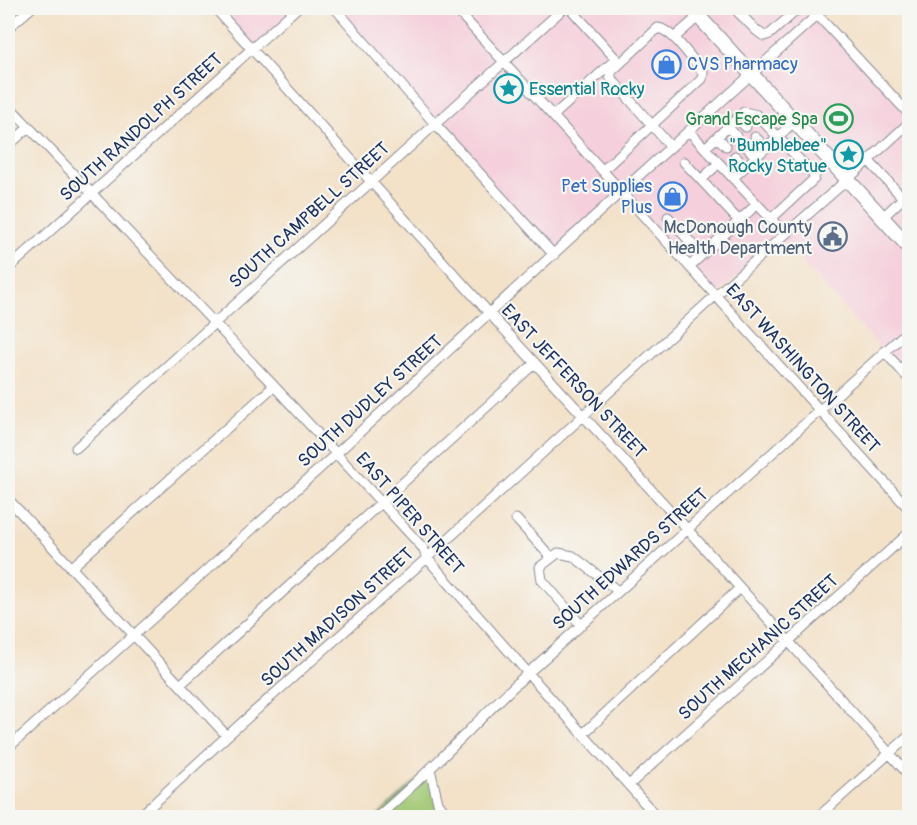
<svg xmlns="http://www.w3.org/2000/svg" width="917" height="825" font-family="Pangolin,sans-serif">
	<rect width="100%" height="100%" fill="#f6f6f2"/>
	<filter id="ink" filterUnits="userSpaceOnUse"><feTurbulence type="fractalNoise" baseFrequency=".0167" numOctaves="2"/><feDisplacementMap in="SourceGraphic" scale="12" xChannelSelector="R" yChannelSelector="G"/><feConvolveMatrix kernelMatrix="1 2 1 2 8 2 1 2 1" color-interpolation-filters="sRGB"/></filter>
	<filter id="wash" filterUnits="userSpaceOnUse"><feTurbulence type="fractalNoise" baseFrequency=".008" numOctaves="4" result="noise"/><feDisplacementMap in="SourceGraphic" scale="24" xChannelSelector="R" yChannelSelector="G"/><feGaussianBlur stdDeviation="1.35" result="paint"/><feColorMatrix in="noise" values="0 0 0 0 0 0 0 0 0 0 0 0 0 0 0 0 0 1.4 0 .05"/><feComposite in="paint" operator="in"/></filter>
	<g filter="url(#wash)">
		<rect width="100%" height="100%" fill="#f3e1c8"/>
		<!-- built -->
		<path fill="#f5cfdb" d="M 215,8 L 297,8 L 252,49 Z
			M 335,8 L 825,8 L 817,15 L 909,115 L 909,380 L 781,239 L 716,295 L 622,192 L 554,255 Z"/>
		<!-- green -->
		<path fill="#a1c873" stroke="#5e7c68" stroke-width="1.5" d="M 430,769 L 433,786 L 449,818 L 376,818 Z"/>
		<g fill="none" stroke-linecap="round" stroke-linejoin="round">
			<!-- stream -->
			<path stroke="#53b4d1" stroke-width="3" d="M 8,815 L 17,818"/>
		</g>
	</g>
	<g filter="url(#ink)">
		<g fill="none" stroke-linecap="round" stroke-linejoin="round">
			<defs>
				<path id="minor" d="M 215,8 L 490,314 L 687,529 L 910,776
					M 335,8 L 435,124 L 554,255
					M 455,8 L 910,510
					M 734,8 L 757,31 L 764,36 L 770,34 L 799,8
					M 811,8 L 910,115
					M 705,12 L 710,8
					M 8,28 L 31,8
					M 674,38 L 699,16
					M 8,105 L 274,386 L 423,548 L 427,558 L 528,673 L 658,818
					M 553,116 L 616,59 L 570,8
					M 737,118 L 746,127
					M 728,127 L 736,136
					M 689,131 L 785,234
					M 717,137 L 726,146
					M 755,137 L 766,148
					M 8,146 L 29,127
					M 746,146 L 756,157
					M 705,148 L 744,112 L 757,115 L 815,176 L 814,179 L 771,219
					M 735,156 L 745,167
					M 868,160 L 903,198 L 882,218
					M 684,162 L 701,180
					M 719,163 L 701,180 L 739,221 L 757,204
					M 603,170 L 702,79 L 703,72 C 693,61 673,30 658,28 L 612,71 L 610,77 L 671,147
					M 733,178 L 794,122
					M 668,217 L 702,255
					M 690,266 L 739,221
					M 8,269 L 297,8
					M 884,351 L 910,380
					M 76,448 L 564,8
					M 8,499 L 227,736
					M 516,519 L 551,557
					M 71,568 L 274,386
					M 581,625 L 542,580 L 540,567 L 558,553 L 573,556 L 618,591
					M 180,685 L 535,363
					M 583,734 L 740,588
					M 8,748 L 337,453 L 622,191 L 825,8
					M 430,769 L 438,803 L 449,818
					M 629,785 L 910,532
					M 138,818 L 227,736 L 427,558 L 716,295 L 847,180 L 910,122
					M 376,818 C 430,773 476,721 528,673 L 910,329
					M 817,818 L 910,735"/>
				<path id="highway" d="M 691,8 L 910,248"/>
			</defs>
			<!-- minor casing -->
			<use href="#minor" stroke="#878893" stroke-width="11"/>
			<!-- highway casing -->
			<use href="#highway" stroke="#878893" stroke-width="16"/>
			<!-- minor -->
			<use href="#minor" stroke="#fff" stroke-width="9"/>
			<!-- highway -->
			<use href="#highway" stroke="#fff" stroke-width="14"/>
		</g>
	</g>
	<!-- icons -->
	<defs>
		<symbol id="shop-ring" viewBox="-11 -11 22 22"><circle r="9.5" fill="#f6f6f2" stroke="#3f7fe0" stroke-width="1.5"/><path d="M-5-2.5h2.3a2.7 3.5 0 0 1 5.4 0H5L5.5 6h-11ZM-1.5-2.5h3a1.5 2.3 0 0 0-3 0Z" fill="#3f7fe0"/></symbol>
		<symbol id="sight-ring" viewBox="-11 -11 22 22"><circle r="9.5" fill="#f6f6f2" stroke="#0f9aa8" stroke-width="1.5"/><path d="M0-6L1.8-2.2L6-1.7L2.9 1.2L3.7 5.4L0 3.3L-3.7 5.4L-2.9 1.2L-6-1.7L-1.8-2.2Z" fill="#0f9aa8"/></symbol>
		<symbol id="stadium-ring" viewBox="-11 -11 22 22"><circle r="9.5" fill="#f6f6f2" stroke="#2e9e5b" stroke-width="1.5"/><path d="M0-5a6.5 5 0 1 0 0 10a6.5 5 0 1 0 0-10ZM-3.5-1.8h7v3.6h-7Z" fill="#2e9e5b"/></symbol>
		<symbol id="civic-ring" viewBox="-11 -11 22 22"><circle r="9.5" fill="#f6f6f2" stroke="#5c6f8a" stroke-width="1.5"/><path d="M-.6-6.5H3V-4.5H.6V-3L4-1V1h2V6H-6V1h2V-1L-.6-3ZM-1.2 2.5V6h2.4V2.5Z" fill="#5c6f8a"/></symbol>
	</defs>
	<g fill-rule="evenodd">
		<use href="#shop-ring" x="650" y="48" width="33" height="33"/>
		<use href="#sight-ring" x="492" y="72" width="33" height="33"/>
		<use href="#stadium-ring" x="822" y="102" width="33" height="33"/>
		<use href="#sight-ring" x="832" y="138" width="33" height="33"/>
		<use href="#shop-ring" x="656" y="180" width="33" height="33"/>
		<use href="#civic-ring" x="816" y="220" width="33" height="33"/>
	</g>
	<g text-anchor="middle" stroke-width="4.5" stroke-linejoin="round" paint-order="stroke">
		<!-- shop labels -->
		<g font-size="18" fill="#366cbe" stroke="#f6f6f2" text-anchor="start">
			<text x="687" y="70">CVS Pharmacy</text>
			<text x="652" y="192" text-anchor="end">Pet Supplies<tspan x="652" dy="21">Plus</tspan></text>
		</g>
		<!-- culture labels -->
		<g font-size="18" fill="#0d838f" stroke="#f6f6f2" text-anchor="start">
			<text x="529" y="95">Essential Rocky</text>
			<text x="827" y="151" text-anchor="end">"Bumblebee"<tspan x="827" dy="21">Rocky Statue</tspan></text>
		</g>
		<!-- leisure labels -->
		<g font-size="18" fill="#27864d" stroke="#f6f6f2" text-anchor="end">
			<text x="818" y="125">Grand Escape Spa</text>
		</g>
		<!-- street labels -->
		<g font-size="18" fill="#1b2f5e" stroke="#f6f6f2">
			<text transform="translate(141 127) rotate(-42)" y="6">SOUTH RANDOLPH STREET</text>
			<text transform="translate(309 215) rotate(-42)" y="6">SOUTH CAMPBELL STREET</text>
			<text transform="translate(803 368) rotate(48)" y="6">EAST WASHINGTON STREET</text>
			<text transform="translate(574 381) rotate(47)" y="6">EAST JEFFERSON STREET</text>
			<text transform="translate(370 401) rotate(-42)" y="6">SOUTH DUDLEY STREET</text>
			<text transform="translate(410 513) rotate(49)" y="6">EAST PIPER STREET</text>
			<text transform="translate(630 559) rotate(-42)" y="6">SOUTH EDWARDS STREET</text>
			<text transform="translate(337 617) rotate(-42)" y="6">SOUTH MADISON STREET</text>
			<text transform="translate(758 647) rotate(-42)" y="6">SOUTH MECHANIC STREET</text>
		</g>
		<!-- service labels -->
		<g font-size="18" fill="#4e5e75" stroke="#f6f6f2" text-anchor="end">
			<text x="812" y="233">McDonough County<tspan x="812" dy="21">Health Department</tspan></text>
		</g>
	</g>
	<!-- margin -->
	<rect width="917" height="825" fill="none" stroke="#f6f6f2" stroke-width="30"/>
</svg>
